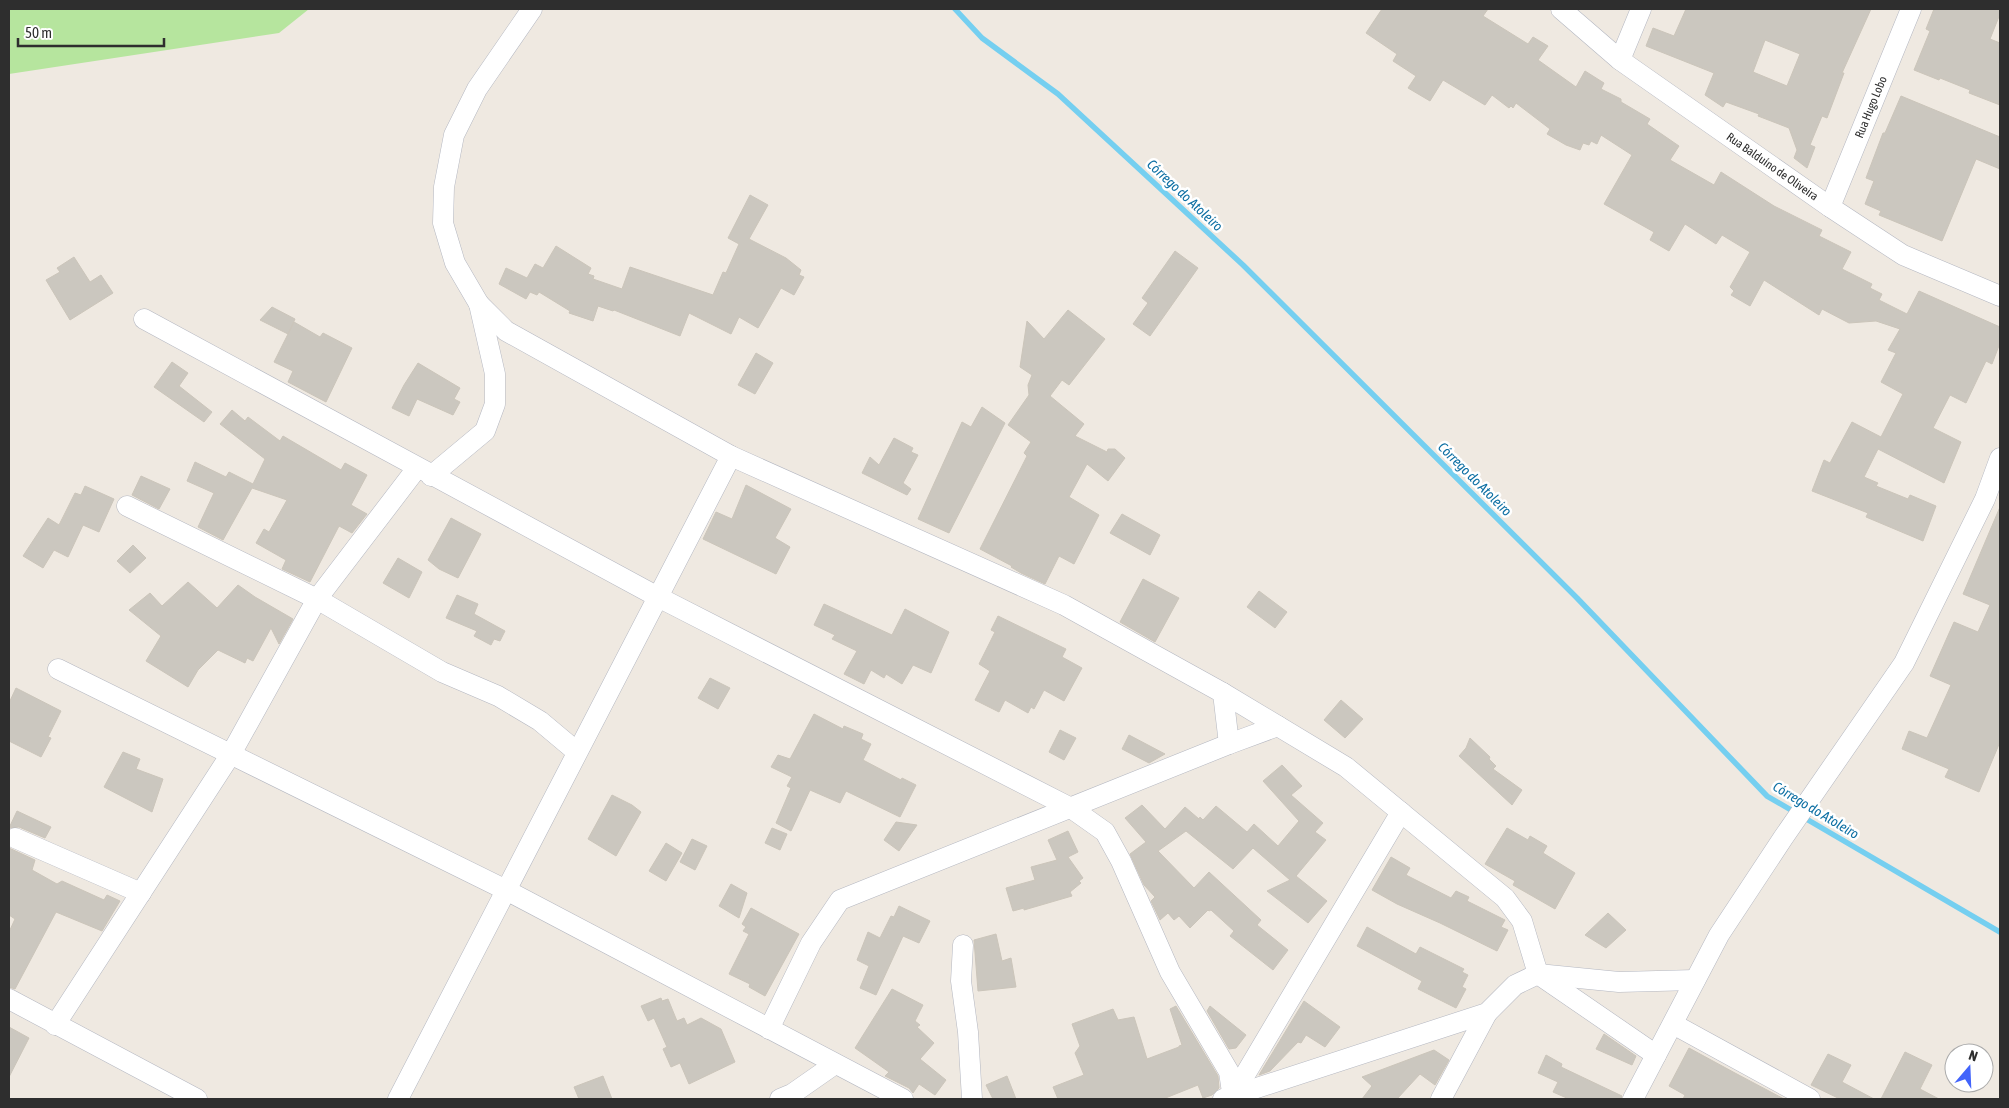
<svg xmlns="http://www.w3.org/2000/svg" width="2009" height="1108" font-family="'Asap Condensed',sans-serif">
	<rect width="100%" height="100%" fill="#efe9e1"/>
	<!-- green -->
	<path fill="#b6e59e" d="M 9,9 L 309,9 L 279,33 L 9,74 Z"/>
	<g fill="none" stroke-linecap="round" stroke-linejoin="round">
		<!-- stream -->
		<path stroke="#75cff0" stroke-width="5.5" d="M 955,9 L 982,38 L 1058,94 L 1243,265 L 1577,598 L 1767,796 L 2000,932"/>
	</g>
	<!-- building -->
	<path fill="#cbc7bf" stroke="#cbc5ba" fill-rule="evenodd" d="M 1382,9 L 1488,9 L 1483,16 L 1528,44 L 1533,37 L 1548,46 L 1538,60 L 1576,87 L 1585,71 L 1604,83 L 1601,89 L 1621,99 L 1621,102 L 1650,119 L 1647,124 L 1679,146 L 1670,160 L 1714,185 L 1721,172 L 1774,206 L 1822,230 L 1819,236 L 1851,252 L 1842,269 L 1872,284 L 1870,288 L 1882,294 L 1879,300 L 1907,314 L 1919,291 L 2000,327 L 2000,343 L 1992,364 L 1986,361 L 1966,403 L 1950,395 L 1933,428 L 1961,442 L 1944,483 L 1878,449 L 1864,477 L 1878,483 L 1876,486 L 1908,499 L 1910,495 L 1936,506 L 1923,541 L 1866,517 L 1868,513 L 1812,491 L 1824,460 L 1830,463 L 1852,422 L 1881,437 L 1903,394 L 1881,382 L 1896,353 L 1888,350 L 1900,329 L 1876,321 L 1849,323 L 1822,309 L 1819,315 L 1764,280 L 1750,306 L 1731,295 L 1734,291 L 1730,287 L 1750,252 L 1722,235 L 1716,244 L 1685,224 L 1669,251 L 1650,240 L 1654,232 L 1604,204 L 1632,155 L 1601,135 L 1597,144 L 1591,141 L 1589,145 L 1583,143 L 1580,150 L 1566,145 L 1547,134 L 1550,129 L 1516,103 L 1513,108 L 1511,106 L 1509,108 L 1492,95 L 1485,105 L 1443,80 L 1430,101 L 1408,88 L 1416,76 L 1393,61 L 1397,54 L 1366,33 Z
		M 1686,9 L 1871,9 L 1842,73 L 1844,73 L 1827,118 L 1822,116 L 1810,145 L 1815,147 L 1807,168 L 1794,158 L 1797,150 L 1789,128 L 1758,116 L 1759,114 L 1726,102 L 1723,107 L 1705,95 L 1714,73 L 1646,46 L 1653,28 L 1674,36 ZM 1765,40 L 1800,54 L 1787,86 L 1753,72 Z
		M 1934,9 L 2000,9 L 2000,14 L 1990,39 L 2000,43 L 2000,105 L 1969,93 L 1970,90 L 1940,78 L 1939,80 L 1914,70 L 1930,31 L 1926,29 Z
		M 1901,96 L 2000,137 L 2000,169 L 1976,159 L 1942,241 L 1879,215 L 1881,211 L 1865,204 L 1874,181 L 1866,178 L 1883,133 L 1885,133 Z
		M 750,195 L 768,205 L 749,239 L 786,258 L 801,270 L 799,275 L 804,277 L 794,295 L 781,288 L 758,328 L 739,317 L 731,334 L 689,313 L 680,336 L 614,310 L 613,311 L 598,306 L 593,321 L 569,313 L 570,311 L 539,292 L 537,295 L 530,292 L 526,299 L 499,284 L 506,268 L 527,278 L 535,264 L 543,268 L 556,246 L 591,268 L 588,274 L 594,276 L 593,279 L 622,289 L 630,267 L 713,295 L 723,272 L 726,273 L 739,244 L 728,238 Z
		M 1175,251 L 1198,268 L 1150,336 L 1133,324 L 1148,303 L 1142,298 Z
		M 74,257 L 90,282 L 101,275 L 113,293 L 70,320 L 46,280 L 60,272 L 57,268 Z
		M 272,307 L 295,319 L 288,334 L 260,320 Z
		M 1068,310 L 1105,339 L 1069,385 L 1062,380 L 1050,396 L 1084,424 L 1075,436 L 1107,452 L 1108,449 L 1115,449 L 1125,458 L 1108,481 L 1087,464 L 1069,497 L 1099,515 L 1074,564 L 1059,556 L 1045,584 L 1021,573 L 1011,567 L 1012,566 L 980,549 L 1027,456 L 1024,453 L 1031,442 L 1008,425 L 1029,395 L 1028,385 L 1032,375 L 1020,367 L 1027,321 L 1044,339 Z
		M 294,322 L 320,337 L 323,333 L 352,348 L 326,402 L 288,382 L 293,371 L 274,362 Z
		M 756,353 L 773,363 L 755,394 L 738,385 Z
		M 172,362 L 188,373 L 179,386 L 212,412 L 204,422 L 154,387 Z
		M 418,363 L 460,388 L 454,399 L 460,402 L 453,415 L 417,399 L 409,416 L 392,408 L 404,385 Z
		M 982,407 L 1005,423 L 949,533 L 918,519 L 962,422 L 971,427 Z
		M 232,410 L 245,421 L 248,417 L 280,441 L 283,436 L 341,470 L 345,463 L 367,475 L 351,505 L 367,514 L 352,533 L 339,526 L 310,582 L 282,569 L 286,560 L 256,543 L 264,529 L 269,532 L 287,500 L 252,488 L 223,540 L 198,527 L 214,493 L 187,481 L 195,462 L 226,477 L 229,472 L 253,484 L 265,459 L 220,424 Z
		M 894,438 L 913,448 L 911,452 L 918,455 L 903,483 L 911,489 L 907,495 L 862,473 L 870,457 L 879,465 Z
		M 141,476 L 170,489 L 159,509 L 132,495 Z
		M 746,485 L 791,509 L 775,538 L 790,547 L 776,574 L 703,539 L 716,512 L 732,519 Z
		M 85,486 L 114,499 L 99,532 L 83,525 L 68,557 L 54,550 L 43,568 L 23,556 L 48,518 L 59,525 L 75,493 L 81,495 Z
		M 2000,507 L 2000,742 L 1979,792 L 1945,777 L 1949,769 L 1902,749 L 1909,731 L 1927,738 L 1951,685 L 1930,676 L 1954,622 L 1978,632 L 1990,605 L 1963,594 Z
		M 1122,514 L 1160,535 L 1150,555 L 1110,533 Z
		M 451,518 L 481,534 L 458,578 L 439,569 L 428,560 Z
		M 133,545 L 146,558 L 130,573 L 117,561 Z
		M 398,558 L 422,572 L 409,598 L 383,583 Z
		M 1143,579 L 1179,598 L 1155,642 L 1120,622 Z
		M 188,582 L 217,608 L 238,585 L 255,597 L 293,619 L 279,644 L 271,628 L 253,661 L 247,658 L 245,663 L 218,650 L 198,670 L 188,687 L 146,661 L 161,636 L 129,610 L 150,593 L 162,606 Z
		M 1259,591 L 1287,612 L 1275,628 L 1247,607 Z
		M 457,595 L 478,604 L 474,614 L 505,631 L 500,641 L 494,639 L 491,645 L 474,636 L 477,631 L 446,618 Z
		M 824,604 L 892,635 L 905,609 L 949,632 L 931,673 L 913,665 L 902,684 L 886,674 L 884,678 L 871,670 L 864,684 L 844,674 L 857,651 L 832,639 L 835,635 L 814,625 Z
		M 998,616 L 1066,649 L 1062,657 L 1082,668 L 1064,701 L 1044,690 L 1034,709 L 1031,707 L 1028,713 L 1005,700 L 999,712 L 975,700 L 990,671 L 979,664 L 995,632 L 991,630 Z
		M 710,678 L 730,688 L 718,709 L 698,698 Z
		M 16,688 L 61,711 L 48,737 L 51,738 L 41,757 L 9,741 L 9,703 Z
		M 1341,700 L 1363,719 L 1345,738 L 1324,720 Z
		M 814,714 L 843,729 L 844,726 L 863,734 L 861,739 L 871,744 L 863,760 L 901,780 L 902,778 L 916,785 L 900,817 L 846,791 L 840,803 L 810,790 L 791,831 L 776,823 L 791,788 L 787,786 L 792,777 L 771,767 L 778,755 L 790,759 Z
		M 1060,730 L 1076,738 L 1064,760 L 1049,752 Z
		M 1129,735 L 1165,754 L 1149,763 L 1122,749 Z
		M 1470,738 L 1490,757 L 1489,759 L 1496,766 L 1493,769 L 1522,790 L 1512,805 L 1459,756 L 1466,748 Z
		M 123,752 L 140,759 L 136,769 L 163,779 L 152,812 L 104,787 Z
		M 1282,765 L 1302,786 L 1291,795 L 1323,823 L 1315,832 L 1326,840 L 1296,876 L 1327,901 L 1308,923 L 1267,891 L 1290,880 L 1253,848 L 1233,869 L 1186,831 L 1158,851 L 1194,888 L 1209,872 L 1261,920 L 1257,925 L 1288,950 L 1273,970 L 1230,936 L 1234,931 L 1211,910 L 1209,911 L 1208,910 L 1190,928 L 1179,916 L 1174,920 L 1168,913 L 1160,920 L 1151,901 L 1155,897 L 1144,885 L 1130,854 L 1146,842 L 1125,818 L 1142,805 L 1165,829 L 1185,807 L 1199,819 L 1200,817 L 1203,820 L 1216,806 L 1247,832 L 1254,824 L 1278,846 L 1299,821 L 1263,781 Z
		M 612,795 L 632,805 L 641,812 L 616,856 L 588,839 Z
		M 17,811 L 51,827 L 45,838 L 19,827 L 9,828 Z
		M 896,822 L 917,825 L 899,851 L 884,840 Z
		M 772,828 L 787,834 L 780,850 L 765,843 Z
		M 1507,828 L 1528,840 L 1530,836 L 1547,846 L 1543,853 L 1575,873 L 1555,909 L 1513,885 L 1515,881 L 1485,864 Z
		M 1068,831 L 1078,852 L 1068,857 L 1083,878 L 1079,881 L 1081,883 L 1070,892 L 1072,896 L 1024,910 L 1024,908 L 1013,911 L 1006,888 L 1035,880 L 1031,867 L 1057,860 L 1048,840 Z
		M 692,839 L 707,846 L 695,870 L 680,862 Z
		M 666,843 L 682,853 L 666,881 L 649,871 Z
		M 9,848 L 35,860 L 32,870 L 57,884 L 62,881 L 104,900 L 107,895 L 120,901 L 102,931 L 56,912 L 15,989 L 9,987 L 9,932 L 15,919 L 9,915 Z
		M 1391,857 L 1410,868 L 1406,875 L 1451,898 L 1456,891 L 1469,897 L 1467,901 L 1505,920 L 1501,927 L 1508,930 L 1497,951 L 1440,923 L 1397,904 L 1372,890 Z
		M 731,884 L 747,893 L 739,918 L 719,906 Z
		M 899,906 L 930,921 L 919,943 L 903,936 L 876,995 L 860,988 L 869,966 L 857,960 L 868,932 L 880,938 L 891,916 L 894,917 Z
		M 751,908 L 799,934 L 765,996 L 749,987 L 750,984 L 729,974 L 749,934 L 743,931 L 746,927 L 742,924 Z
		M 1608,913 L 1626,930 L 1606,948 L 1585,935 Z
		M 1367,927 L 1416,954 L 1420,947 L 1464,969 L 1462,972 L 1468,975 L 1462,987 L 1466,989 L 1456,1008 L 1418,989 L 1422,981 L 1357,946 Z
		M 996,934 L 1002,961 L 1011,958 L 1016,987 L 978,991 L 974,940 Z
		M 892,989 L 923,1005 L 915,1021 L 920,1025 L 917,1027 L 934,1043 L 920,1059 L 946,1080 L 935,1095 L 919,1084 L 913,1093 L 909,1088 L 885,1076 L 889,1072 L 855,1048 Z
		M 661,998 L 662,1001 L 668,999 L 677,1021 L 684,1018 L 687,1025 L 701,1018 L 721,1029 L 735,1062 L 689,1084 L 680,1063 L 671,1067 L 663,1049 L 667,1047 L 654,1018 L 648,1021 L 641,1006 Z
		M 1304,1001 L 1340,1027 L 1325,1047 L 1306,1035 L 1301,1043 L 1298,1042 L 1270,1071 L 1259,1075 Z
		M 1176,1006 L 1218,1076 L 1219,1088 L 1212,1095 L 1203,1098 L 1198,1085 L 1163,1099 L 1058,1099 L 1053,1087 L 1084,1075 L 1075,1053 L 1080,1046 L 1072,1024 L 1113,1009 L 1118,1020 L 1134,1017 L 1147,1059 L 1179,1047 L 1179,1046 L 1182,1045 L 1170,1009 Z
		M 1210,1006 L 1246,1035 L 1236,1048 L 1229,1049 L 1207,1011 Z
		M 9,1027 L 29,1038 L 9,1077 Z
		M 1604,1034 L 1636,1056 L 1632,1065 L 1596,1049 Z
		M 1689,1048 L 1735,1073 L 1784,1099 L 1683,1099 L 1685,1095 L 1669,1086 Z
		M 1434,1050 L 1449,1060 L 1435,1085 L 1420,1074 L 1397,1099 L 1362,1099 L 1372,1086 L 1362,1077 Z
		M 1905,1052 L 1932,1065 L 1920,1089 L 1939,1099 L 1881,1099 Z
		M 1828,1054 L 1851,1065 L 1842,1082 L 1874,1099 L 1840,1099 L 1811,1085 Z
		M 1546,1055 L 1562,1064 L 1561,1067 L 1622,1096 L 1621,1099 L 1569,1099 L 1553,1092 L 1558,1082 L 1538,1073 Z
		M 603,1076 L 612,1099 L 579,1099 L 574,1087 Z
		M 1007,1076 L 1016,1099 L 993,1099 L 986,1085 Z"/>
	<g fill="none" stroke-linecap="round" stroke-linejoin="round">
		<defs>
			<g id="street">
				<path id="s1" d="M 1561,9 L 1620,60 L 1830,207 L 1903,255 L 2000,296"/>
				<path d="M 1620,60 L 1641,9"/>
				<path id="s2" d="M 1830,207 L 1911,9"/>
				<path d="M 144,319 L 658,597 L 1071,808 L 1105,832 L 1121,861 L 1170,972 L 1229,1072 L 1233,1099"/>
				<path d="M 731,456 L 1064,605 L 1223,693 L 1346,767 L 1505,898 L 1522,921 L 1538,974 L 1656,1055"/>
				<path d="M 431,476 L 485,431 L 495,404 L 495,374 L 479,304"/>
				<path d="M 127,506 L 317,599 L 442,672 L 498,696 L 540,721 L 577,752"/>
				<path d="M 58,669 L 506,890 L 903,1099"/>
				<path d="M 1223,693 L 1229,744"/>
				<path d="M 15,838 L 141,893"/>
				<path d="M 963,945 L 961,981 L 968,1032 L 972,1099"/>
				<path d="M 9,999 L 197,1099"/>
				<path d="M 1673,1024 L 1810,1099"/>
				<path d="M 55,1025 L 231,754 L 317,599 L 417,468"/>
				<path d="M 769,1029 L 811,943 L 840,900 L 1229,744 L 1278,726"/>
				<path d="M 1233,1095 L 1401,812"/>
				<path d="M 398,1099 L 731,456 L 506,331 L 479,304 L 455,263 L 443,223 L 444,187 L 454,135 L 477,89 L 532,9"/>
				<path d="M 780,1099 L 792,1094 L 835,1064"/>
				<path d="M 1223,1099 L 1487,1013 L 1515,985 L 1538,974 L 1619,982 L 1695,980"/>
				<path d="M 1441,1099 L 1487,1013"/>
				<path d="M 1633,1099 L 1719,935 L 1783,838 L 1904,663 L 1985,499 L 2000,458"/>
			</g>
		</defs>
		<!-- street casing -->
		<use href="#street" stroke="#b4b7c1" stroke-width="21"/>
		<!-- street -->
		<use href="#street" stroke="#fff" stroke-width="20"/>
	</g>
	<g text-anchor="middle" stroke-width="5" stroke-linejoin="round" paint-order="stroke">
		<!-- street labels -->
		<g font-size="12" fill="#2e2e2e" stroke="#fff">
			<text dy="4" stroke="none"><textPath href="#s2" startOffset="108">Rua Hugo Lobo</textPath></text>
			<text dy="4" stroke="none"><textPath href="#s1" startOffset="264">Rua Balduíno de Oliveira</textPath></text>
		</g>
		<!-- water labels -->
		<g font-size="14" font-style="italic" fill="#0d6fa3" stroke="#fff">
			<text transform="translate(1185 195) rotate(43)" y="5">Córrego do Atoleiro</text>
			<text transform="translate(1475 479) rotate(45)" y="5">Córrego do Atoleiro</text>
			<text transform="translate(1816 810) rotate(31)" y="5">Córrego do Atoleiro</text>
		</g>
	</g>
	<!-- border -->
	<rect width="2009" height="1108" fill="none" stroke="#2e2e2e" stroke-width="20"/>
	<!-- north arrow -->
	<g transform="translate(1969 1068) rotate(19)"><circle r="24" fill="#ffffff" stroke="#ababab"/>
	<path d="M0-4L9 19L0 12L-9 19Z" fill="#4264fb"/>
	<text y="-8" font-size="14" font-weight="bold" text-anchor="middle" fill="#2e2e2e">N</text>
	</g>
	<!-- scale -->
	<path d="M18 38v8h146v-8" fill="none" stroke="#2e2e2e" stroke-width="2.5"/>
	<text x="25" y="38" font-size="15" fill="#2e2e2e" stroke="#ffffff" stroke-width="4" paint-order="stroke">50 m</text>
</svg>
